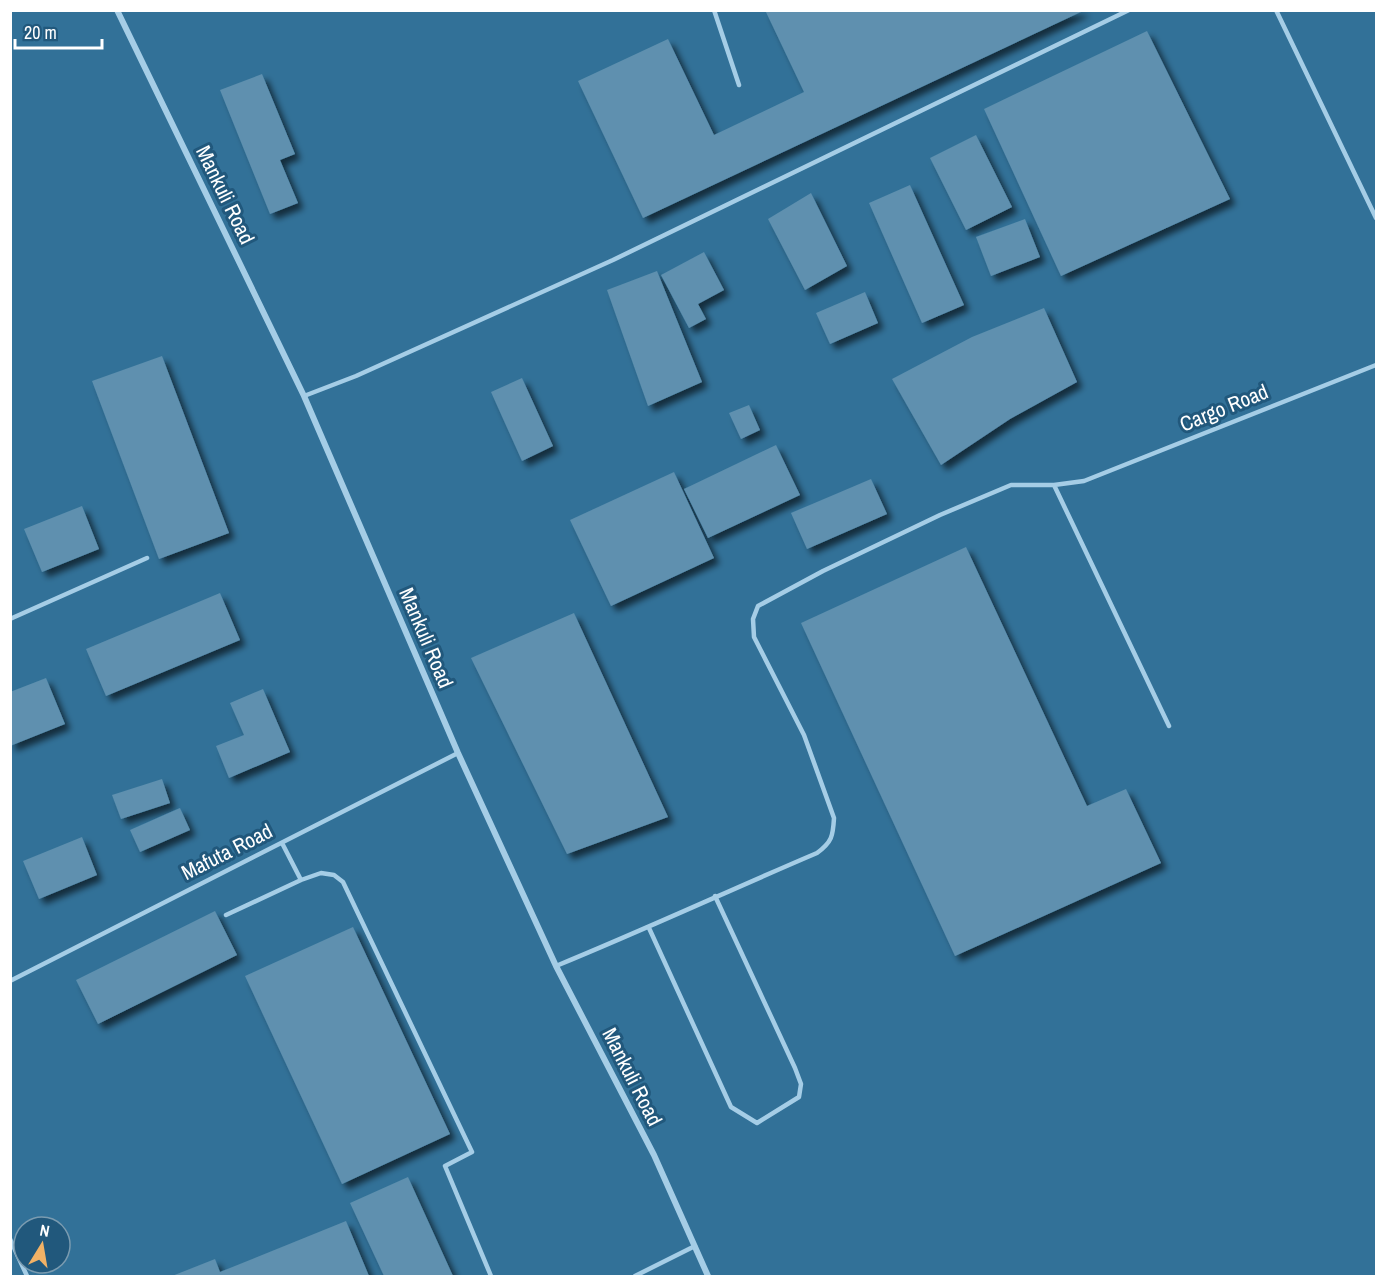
<svg xmlns="http://www.w3.org/2000/svg" width="1387" height="1287" font-family="'Archivo Narrow',sans-serif">
	<defs>
		<filter id="shadow"><feDropShadow dx="5.5" dy="5.5" stdDeviation="3" flood-color="#0009"/></filter>
	</defs>
	<rect width="100%" height="100%" fill="#21587c"/>
	<!-- green -->
	<path fill="#327198" fill-rule="evenodd" d="M 10,11 L 1376,11 L 1376,1276 L 11,1276 ZM 24,1227 L 60,1227 L 60,1263 L 24,1263 Z"/>
	<!-- building -->
	<path fill="#5e90af" filter="url(#shadow)" d="M 765,10 L 1085,10 L 643,218 L 578,81 L 668,39 L 714,135 L 804,92 Z
		M 1147,31 L 1230,199 L 1061,276 L 984,109 Z
		M 262,74 L 295,154 L 280,160 L 298,203 L 270,214 L 220,90 Z
		M 976,135 L 1012,207 L 966,230 L 930,158 Z
		M 910,185 L 964,305 L 922,323 L 869,203 Z
		M 811,193 L 847,266 L 805,290 L 768,219 Z
		M 1025,219 L 1040,257 L 991,276 L 976,237 Z
		M 704,252 L 724,290 L 698,304 L 706,319 L 689,328 L 661,275 Z
		M 657,271 L 702,382 L 648,406 L 607,290 Z
		M 865,292 L 878,323 L 830,344 L 816,313 Z
		M 1044,308 L 1077,382 L 1010,419 L 941,465 L 892,379 L 972,337 Z
		M 162,356 L 229,533 L 159,559 L 92,381 Z
		M 522,378 L 553,446 L 522,461 L 491,392 Z
		M 749,405 L 760,430 L 741,439 L 729,413 Z
		M 776,445 L 800,495 L 708,538 L 684,489 Z
		M 674,472 L 714,558 L 611,606 L 570,520 Z
		M 871,479 L 887,514 L 807,549 L 791,513 Z
		M 82,506 L 99,549 L 42,572 L 24,529 Z
		M 966,547 L 1087,806 L 1126,789 L 1161,863 L 955,956 L 801,623 Z
		M 220,593 L 240,640 L 106,696 L 86,649 Z
		M 574,613 L 668,817 L 567,854 L 471,658 Z
		M 46,678 L 65,724 L 10,746 L 10,692 Z
		M 263,689 L 290,752 L 229,778 L 216,746 L 244,735 L 230,703 Z
		M 162,779 L 170,803 L 121,819 L 112,795 Z
		M 180,808 L 190,830 L 140,852 L 130,830 Z
		M 82,837 L 97,875 L 39,899 L 23,861 Z
		M 215,911 L 237,955 L 98,1024 L 76,980 Z
		M 353,927 L 450,1134 L 342,1184 L 245,976 Z
		M 408,1177 L 453,1276 L 384,1276 L 350,1203 Z
		M 346,1221 L 369,1276 L 172,1276 L 215,1259 L 220,1272 Z"/>
	<g fill="none" stroke-linecap="round" stroke-linejoin="round">
		<!-- lane -->
		<path stroke="#a5cde6" stroke-width="4.5" d="M 714,10 L 739,85
			M 1276,10 L 1376,218
			M 304,396 L 356,376 L 613,260 L 1129,10
			M 1054,485 L 1169,726
			M 10,619 L 147,558
			M 282,843 L 301,880
			M 226,915 L 301,880 L 321,873 L 334,875 L 343,882 L 472,1152 L 445,1166 L 491,1276
			M 649,928 L 731,1107 L 757,1123 L 799,1097 L 801,1084 L 795,1068 L 715,896
			M 556,966 C 644,930 730,890 817,853 C 832,842 833,836 834,818 L 804,735 L 754,637 L 753,619 L 758,606 L 823,571 L 940,515 L 1011,485 L 1054,485 L 1084,481 L 1376,365
			M 10,981 L 458,753
			M 10,1239 L 27,1276
			M 635,1276 L 695,1246"/>
		<!-- street -->
		<path stroke="#a5cde6" stroke-width="6" d="M 117,10 L 304,396 L 458,753 L 556,966 L 654,1155 L 708,1276"/>
	</g>
	<g text-anchor="middle" stroke-width="6" stroke-linejoin="round" paint-order="stroke">
		<!-- street labels -->
		<g font-size="21" fill="#fff" stroke="#21587c">
			<text transform="translate(225 195) rotate(64)" y="7">Mankuli Road</text>
			<text transform="translate(1224 408) rotate(-22)" y="7">Cargo Road</text>
			<text transform="translate(426 638) rotate(67)" y="7">Mankuli Road</text>
			<text transform="translate(227 852) rotate(-27)" y="7">Mafuta Road</text>
			<text transform="translate(632 1077) rotate(63)" y="7">Mankuli Road</text>
		</g>
	</g>
	<!-- border -->
	<rect width="1387" height="1287" fill="none" stroke="#ffffff" stroke-width="24"/>
	<!-- north arrow -->
	<g transform="translate(42 1245) rotate(11)"><circle r="28" fill="#21587c" stroke="#7a9bb0" stroke-width="1.5"/>
	<path d="M0-4.5L10 22L0 15L-10 22Z" fill="#f2b266"/>
	<text y="-9" font-size="16" font-weight="bold" text-anchor="middle" fill="#ffffff">N</text>
	</g>
	<!-- scale -->
	<path d="M15 39v9h87v-9" fill="none" stroke="#ffffff" stroke-width="3"/>
	<text x="24" y="39" font-size="18" fill="#ffffff" stroke="#21587c" stroke-width="4.5" paint-order="stroke">20 m</text>
</svg>
